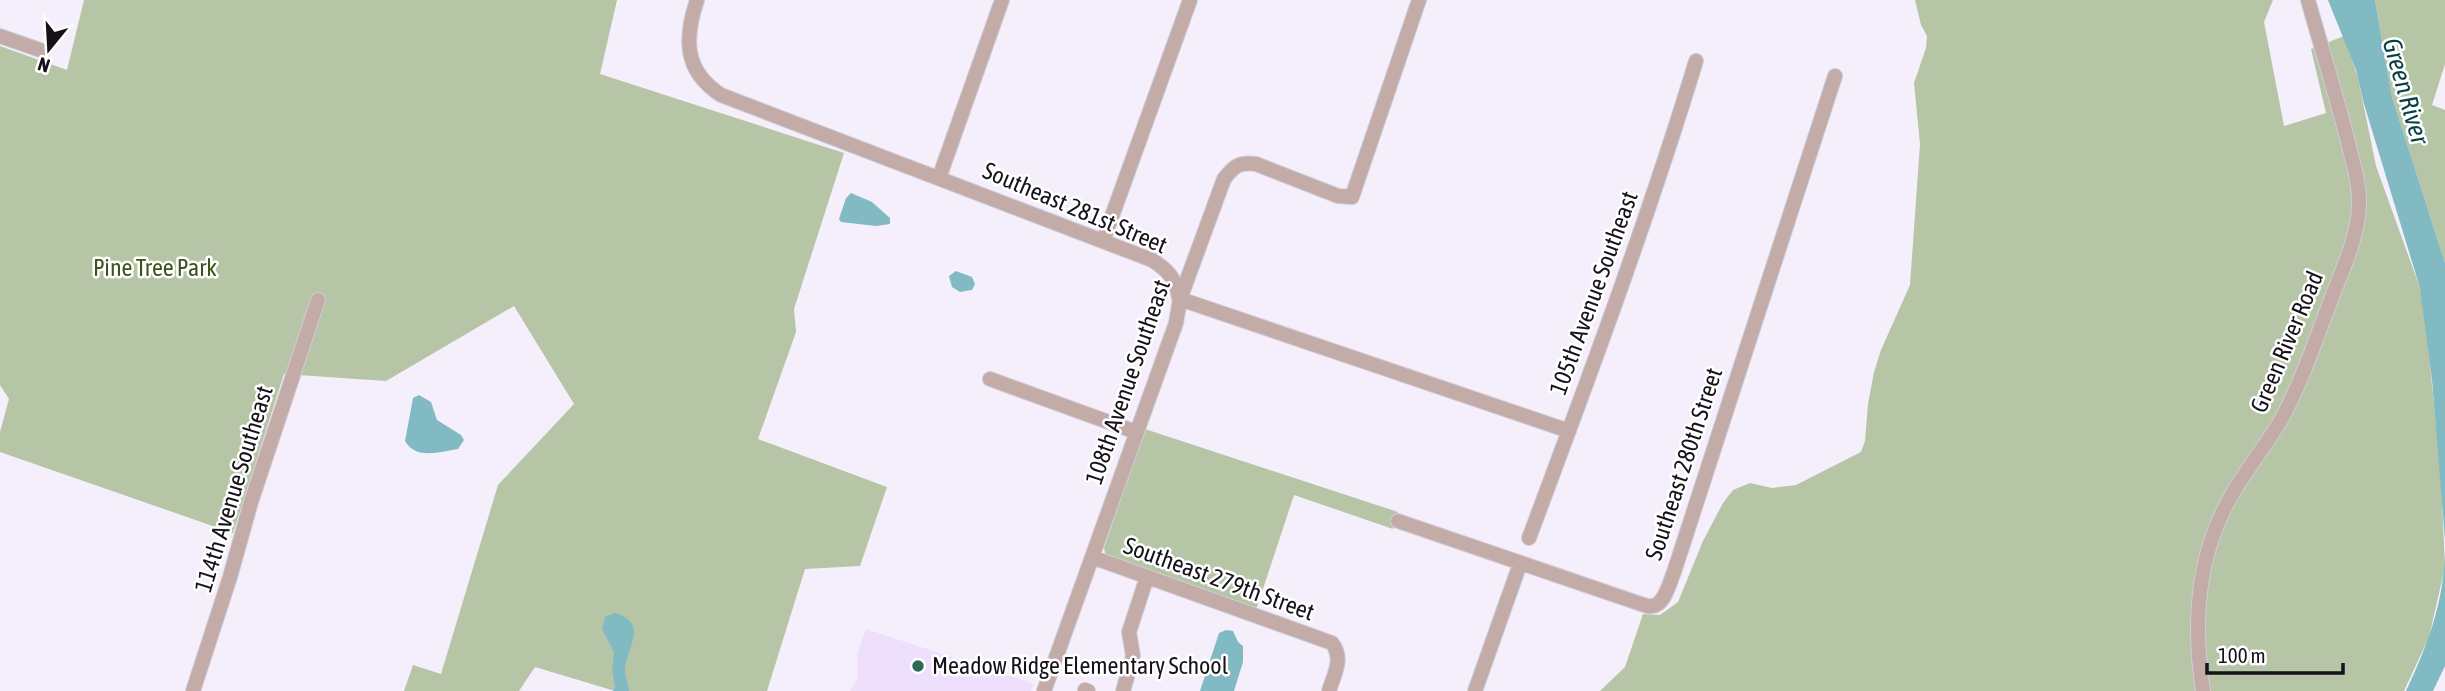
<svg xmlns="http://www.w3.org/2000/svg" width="2445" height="691" font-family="'Asap Condensed',sans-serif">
	<rect width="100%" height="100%" fill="#f5effc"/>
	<!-- built -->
	<path fill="#eedffd" d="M 866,629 L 1034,684 L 1031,691 L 850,691 L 858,677 L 857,655 Z"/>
	<!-- green -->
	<path fill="#b5c5a5" d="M 84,0 L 617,0 L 600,74 L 844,153 L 794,309 L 796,332 L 758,439 L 887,487 L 860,566 L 805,569 L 767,691 L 615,691 L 535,667 L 519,691 L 404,691 L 413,665 L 441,674 L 498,485 L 574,404 L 514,306 L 386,381 L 284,374 L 233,533 L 0,452 L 0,432 L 9,399 L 0,385 L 0,46 L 67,70 Z
		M 1915,0 L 2273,0 L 2264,22 L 2284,126 L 2326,113 L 2311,49 L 2344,36 L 2358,78 L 2376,166 L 2420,288 L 2425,314 L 2441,476 L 2445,567 L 2429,637 L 2404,691 L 1600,691 L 1625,667 L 1643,614 L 1660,615 L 1678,602 L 1703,541 L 1723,503 L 1733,490 L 1750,483 L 1772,488 L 1796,485 L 1861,452 L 1865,441 L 1868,404 L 1874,372 L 1881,350 L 1910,285 L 1920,144 L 1914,83 L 1926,48 L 1927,36 L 1921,25 Z
		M 2375,0 L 2445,0 L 2445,64 L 2432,105 L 2445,110 L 2445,263 L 2392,97 Z
		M 1145,429 L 1398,512 L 1393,529 L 1294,495 L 1256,610 L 1106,556 L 1104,548 Z"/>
	<!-- water -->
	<path fill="#81bac2" d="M 2328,0 L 2375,0 L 2392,97 L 2445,263 L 2445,539 L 2432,380 L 2420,288 L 2364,104 L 2356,70 Z
		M 851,193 L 872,202 L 890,218 L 890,224 L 876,226 L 841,222 L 839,219 L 846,198 Z
		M 956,271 L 972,277 L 975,284 L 972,290 L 960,292 L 952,287 L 949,276 Z
		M 419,395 L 431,402 L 437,420 L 461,435 L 464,440 L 458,449 C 439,452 416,460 405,441 L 413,398 Z
		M 2445,555 L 2445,666 L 2433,691 L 2406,691 C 2427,647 2443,604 2445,555 Z
		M 615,613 C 650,624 626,647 625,669 C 625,676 628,684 629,691 L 613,691 L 615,687 L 612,670 L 614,652 L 602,629 L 605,617 Z
		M 1226,630 L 1233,631 L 1238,642 L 1243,646 L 1243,662 L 1234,691 L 1200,691 L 1219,633 Z"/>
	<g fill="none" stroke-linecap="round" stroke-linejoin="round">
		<defs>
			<path id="minor" d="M 697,0 C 684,39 684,71 721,95 L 1152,260 C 1168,270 1176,279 1179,298
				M 0,36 L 43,51
				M 939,178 L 1002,0
				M 1103,241 L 1190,0
				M 1180,299 L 1569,431
				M 990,379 L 1136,432
				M 1398,521 L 1641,604 C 1645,605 1648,607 1652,606 C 1665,605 1670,581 1674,572 L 1835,76
				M 1529,538 C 1588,380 1647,222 1696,61
				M 1092,557 L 1332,643 C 1344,659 1334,674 1329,691
				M 1085,690 L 1088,691
				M 193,691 L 230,577 L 251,502 L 318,300
				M 1044,691 L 1176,323 L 1180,299 L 1224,179 C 1234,166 1239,162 1256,164 L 1338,196 L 1352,197 L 1419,0
				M 1123,691 L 1133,656 L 1129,632 L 1147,577
				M 1475,691 L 1520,564
				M 2203,691 C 2193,625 2196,560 2229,500 C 2244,472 2265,447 2281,420 C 2302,381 2316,339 2332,297 C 2343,268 2358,237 2359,206 C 2360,183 2352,160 2347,138 C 2335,92 2321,46 2308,0"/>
		</defs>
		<!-- minor casing -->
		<use href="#minor" stroke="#d1ccd8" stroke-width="16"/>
		<!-- minor -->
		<use href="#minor" stroke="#c3aca8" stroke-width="14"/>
	</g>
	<!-- markers -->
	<circle fill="#2c6b58" stroke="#fff" stroke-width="2.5" cx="918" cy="666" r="7"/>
	<g text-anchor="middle" stroke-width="5" stroke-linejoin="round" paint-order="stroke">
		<!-- street labels -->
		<g font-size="24" fill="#16121a" stroke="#fff">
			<text transform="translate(1075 208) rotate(23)" y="8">Southeast 281st Street</text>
			<text transform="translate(1594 293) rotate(-70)" y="8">105th Avenue Southeast</text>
			<text transform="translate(2287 342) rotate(-67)" y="8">Green River Road</text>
			<text transform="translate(1128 382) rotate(-71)" y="8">108th Avenue Southeast</text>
			<text transform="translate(1684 464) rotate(-72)" y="8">Southeast 280th Street</text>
			<text transform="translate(234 489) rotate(-73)" y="8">114th Avenue Southeast</text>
			<text transform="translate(1219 579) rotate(20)" y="8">Southeast 279th Street</text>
		</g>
		<!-- park labels -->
		<g font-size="24" fill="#3c5418" stroke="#fff">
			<text x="155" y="276">Pine Tree Park</text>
		</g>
		<!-- poi labels -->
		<g font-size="24" fill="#16121a" stroke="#fff" text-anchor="start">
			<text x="932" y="674">Meadow Ridge Elementary School</text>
		</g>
		<!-- water labels -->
		<g font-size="26" font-style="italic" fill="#073f44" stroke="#fff">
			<text transform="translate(2406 91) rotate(74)" y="9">Green River</text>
		</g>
	</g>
	<!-- north arrow -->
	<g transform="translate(49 49) rotate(198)" stroke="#ffffff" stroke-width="5" paint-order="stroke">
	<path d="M0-5L12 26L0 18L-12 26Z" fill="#16121a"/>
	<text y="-10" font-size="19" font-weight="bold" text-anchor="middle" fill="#16121a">N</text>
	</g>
	<!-- scale -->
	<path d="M2207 663v10h136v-10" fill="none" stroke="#16121a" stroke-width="3.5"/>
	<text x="2218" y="663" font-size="21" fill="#16121a" stroke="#ffffff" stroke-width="5" paint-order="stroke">100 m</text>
</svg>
